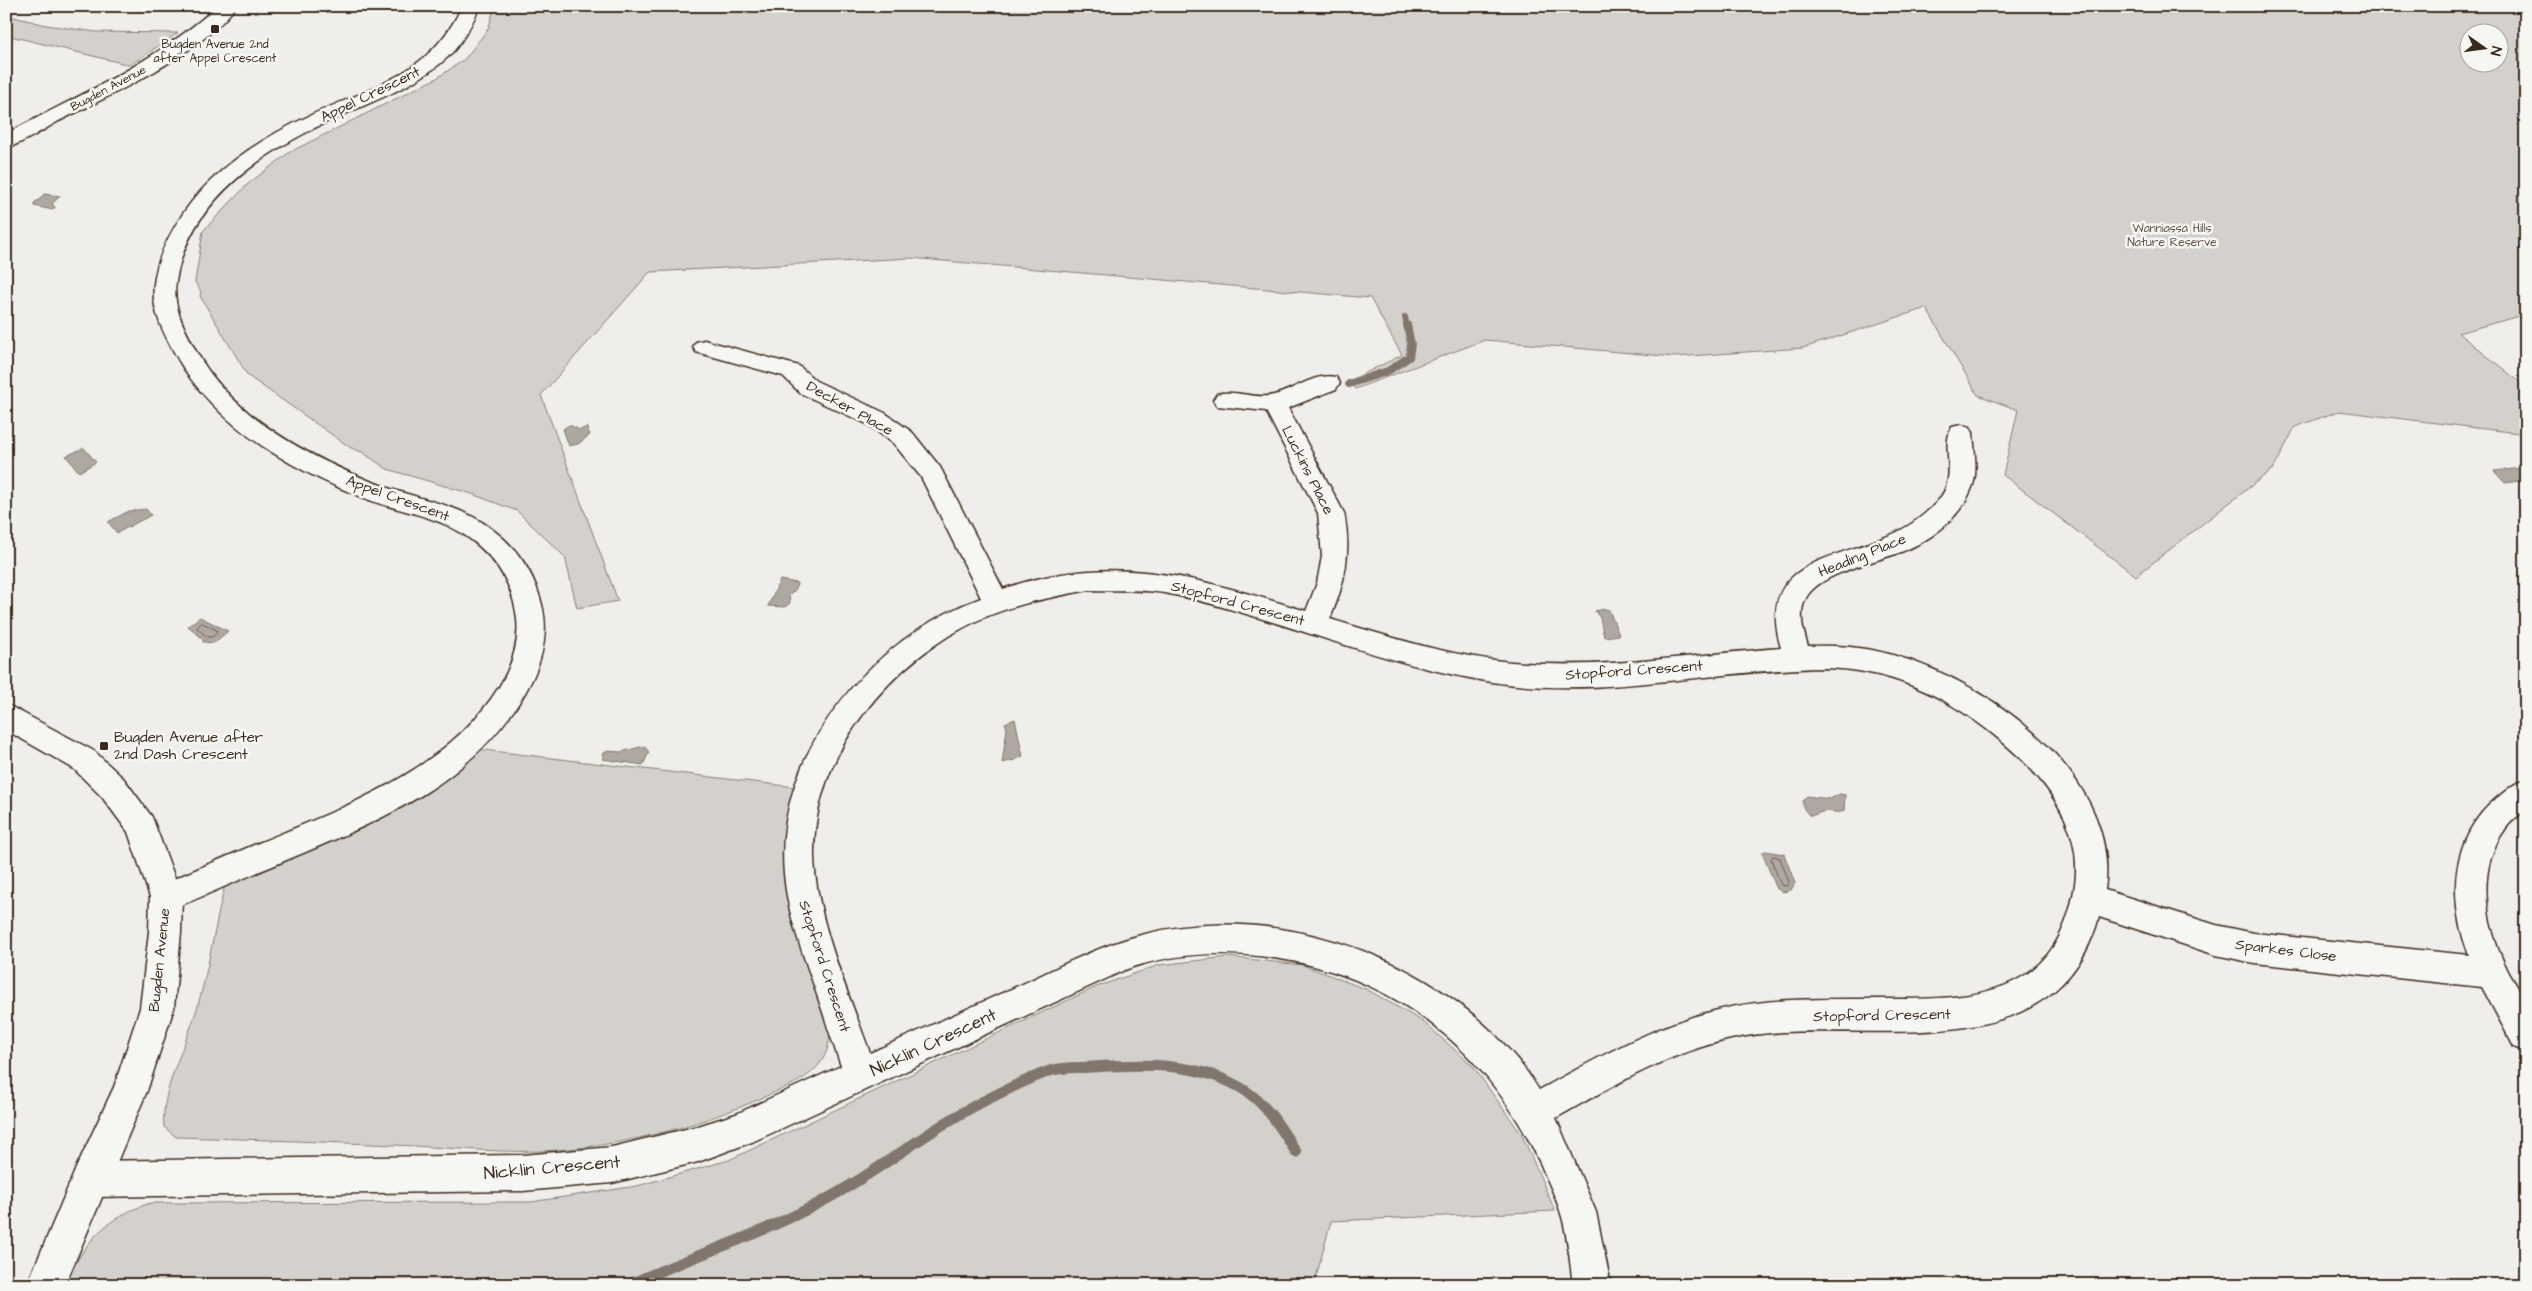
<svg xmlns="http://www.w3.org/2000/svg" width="2532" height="1291" font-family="'Architects Daughter',sans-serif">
	<rect width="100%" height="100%" fill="#efeeea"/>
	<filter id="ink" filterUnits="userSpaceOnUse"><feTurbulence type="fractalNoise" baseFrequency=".02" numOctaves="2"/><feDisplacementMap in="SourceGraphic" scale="10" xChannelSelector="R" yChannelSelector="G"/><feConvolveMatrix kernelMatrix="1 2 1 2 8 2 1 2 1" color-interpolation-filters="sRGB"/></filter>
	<g filter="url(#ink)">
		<!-- green -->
		<path fill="#d4d1cc" stroke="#887e75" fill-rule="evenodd" d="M 495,6 L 2526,6 L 2526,314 L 2458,333 L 2526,387 L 2526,434 L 2339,411 L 2295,427 L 2274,468 L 2136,576 L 2003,475 L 2018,410 L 1978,395 L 1926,308 L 1803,348 L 1675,357 L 1485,340 L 1355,389 L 1349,381 L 1402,355 L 1370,298 L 910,258 L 650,272 L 541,395 L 618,601 L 577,608 L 565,557 L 517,511 L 472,494 L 387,469 L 362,452 L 351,448 L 248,376 L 200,296 L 201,292 L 195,282 L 203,231 L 248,184 L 290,152 L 437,78 L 465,59 L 488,29 ZM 2500,32 L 2500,62 L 2470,62 L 2470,32 Z
			M 6,15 L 46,25 L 96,32 L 178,33 L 130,65 L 6,35 Z
			M 476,749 L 795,787 L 830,1030 C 830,1073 797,1082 764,1097 C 695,1128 618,1147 542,1151 C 494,1153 443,1147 395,1145 C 322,1142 249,1139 176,1137 L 164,1127 C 160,1090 188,1042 198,1005 C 209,966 215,925 225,885 Z
			M 1228,957 L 1303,965 L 1368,990 L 1422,1021 L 1472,1065 L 1522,1135 L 1555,1211 L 1331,1221 L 1314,1285 L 66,1285 C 82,1242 108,1216 151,1203 L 531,1202 L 637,1186 L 729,1160 L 1096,987 L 1159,965 Z"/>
		<!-- water -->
		<path fill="#afa8a1" stroke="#81766d" d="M 44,194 L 60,196 L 52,204 L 55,207 L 53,210 L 34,206 L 34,203 L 40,199 Z
			M 569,425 L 580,430 L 587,427 L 590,435 L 578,444 L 569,446 L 563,429 Z
			M 84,448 L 96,462 L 79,472 L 66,456 Z
			M 2523,468 L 2526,471 L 2526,480 L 2505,483 L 2494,471 Z
			M 146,509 L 151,515 L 117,533 L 108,522 L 129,511 Z
			M 780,580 L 797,583 L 796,589 L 789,596 L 790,603 L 785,607 L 768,606 Z
			M 1605,609 L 1609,610 L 1619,635 L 1604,637 L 1600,618 L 1595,611 Z
			M 200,617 L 228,631 L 214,643 L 203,642 L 203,639 L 188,626 Z
			M 1015,719 L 1023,756 L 1015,760 L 1002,763 L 1007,729 L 1005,723 Z
			M 644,746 L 649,752 L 643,765 L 602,759 L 604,753 L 608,751 L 621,752 Z
			M 1840,794 L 1845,795 L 1844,811 C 1837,814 1833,811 1826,811 C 1819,812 1816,816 1809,815 L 1804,809 L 1802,801 L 1807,796 L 1830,799 Z
			M 1765,851 L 1784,854 L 1795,883 L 1791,890 L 1784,892 L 1777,889 L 1762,853 Z"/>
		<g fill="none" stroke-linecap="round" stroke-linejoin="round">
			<!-- shore -->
			<path stroke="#695c52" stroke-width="1" d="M 202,623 L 217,630 L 217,633 L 212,637 L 207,637 L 197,628 Z
				M 1773,856 L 1780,858 L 1789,882 L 1787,886 L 1781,885 L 1771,859 Z"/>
			<!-- stream-far2 -->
			<path stroke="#81766d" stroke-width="6" d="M 1405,317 L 1407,327"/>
			<!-- stream-far1 -->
			<path stroke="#81766d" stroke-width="8" d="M 1349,384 L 1388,371 L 1409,357 L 1411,344 L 1407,325"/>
			<!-- stream -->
			<path stroke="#81766d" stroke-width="11" d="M 628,1285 C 692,1256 761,1235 823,1201 C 882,1170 933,1125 994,1096 C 1012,1087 1034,1076 1053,1070 C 1065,1067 1079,1068 1091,1067 C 1142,1064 1200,1061 1246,1091 C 1268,1106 1282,1130 1296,1152"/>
			<defs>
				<path id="minor" d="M 462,6 L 480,6 C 472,24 463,42 449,56 C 418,85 378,99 340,116 C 269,148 188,198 176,282 C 172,307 185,330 196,351 C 234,421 320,463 391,489 C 427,501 463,506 493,530 C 519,549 536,577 543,609 C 549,639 540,667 525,693 C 469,788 371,824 275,865 C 238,880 203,897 166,911 L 155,907 L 150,897 L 155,887 C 190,872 226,857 261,842 C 348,806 447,770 499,687 C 513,664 521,639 516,612 C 510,576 490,551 460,532 C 433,516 401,511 372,501 C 295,472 214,427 174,352 C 163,332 151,309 154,284 C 157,257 169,234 184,212 C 214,169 262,138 309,116 C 372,87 431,75 462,6 Z
					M 704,340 L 799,366 L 816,381 L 885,413 L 912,432 L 940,467 L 1003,589 C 1113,550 1201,579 1306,611 L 1317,583 L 1322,556 L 1318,513 L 1266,411 L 1217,406 L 1213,400 L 1217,394 C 1235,389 1256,400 1274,395 C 1294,390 1316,372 1336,377 L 1340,383 L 1336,389 L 1288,408 L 1344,513 C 1352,551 1345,583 1330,619 C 1393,638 1458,659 1525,663 C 1611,669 1696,654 1781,648 C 1756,565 1825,561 1883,538 C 1903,531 1922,518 1936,503 C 1961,476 1939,450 1952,427 L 1961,425 L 1970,427 L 1973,433 C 1974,450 1979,474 1971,490 C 1959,519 1930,541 1901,552 C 1876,562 1819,573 1806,598 C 1798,613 1803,631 1808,646 C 1830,645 1851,646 1872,650 C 1975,670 2122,771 2105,890 L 2216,925 L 2254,933 L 2469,955 C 2448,902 2449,837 2497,798 C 2507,790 2514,783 2526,779 L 2526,810 C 2519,815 2511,821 2506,828 C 2475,869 2485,925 2507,969 C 2512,980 2524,994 2526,1006 C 2528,1021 2526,1037 2526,1052 L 2514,1047 L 2482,987 L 2254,963 L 2216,955 L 2099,917 C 2054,1077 1866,1016 1746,1036 C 1676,1048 1616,1084 1556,1118 L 1596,1212 L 1611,1285 L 1573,1285 C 1570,1262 1568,1239 1562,1217 C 1557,1199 1548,1182 1541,1165 C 1489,1050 1393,973 1267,957 C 1220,951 1170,953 1125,970 L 752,1142 L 698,1162 L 612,1183 L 523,1191 L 90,1197 L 77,1192 L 72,1179 L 77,1166 L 90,1161 L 523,1155 L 612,1147 L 698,1126 L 736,1114 L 841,1066 C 831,1038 822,1009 812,980 C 800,946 787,911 784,874 C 773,754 872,637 981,598 L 921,477 L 894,444 L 869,425 L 800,393 L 783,376 L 696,352 L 693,347 L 696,342 ZM 1089,590 C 1114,591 1140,589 1164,593 C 1199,599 1233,610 1266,620 C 1341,643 1415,670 1492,682 C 1602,699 1713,670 1823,668 C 1888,669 1944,694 1994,735 C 2039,771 2084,822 2075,884 C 2057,1006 1964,999 1866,999 C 1817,999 1766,998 1718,1010 C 1654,1025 1596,1059 1539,1090 C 1462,965 1282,897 1141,935 C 1102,945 1065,964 1029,981 C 976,1005 923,1029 870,1053 C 849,994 816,920 814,857 C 811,754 892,658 983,618 C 1018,603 1053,597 1089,590 Z"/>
				<path id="tertiary" d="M 217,6 L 236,6 C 203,53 109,96 57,122 C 41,131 24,143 6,148 L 6,134 C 79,95 155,63 217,6 Z
					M 6,704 L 94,751 L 124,779 L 152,817 L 182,897 L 181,932 L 174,1008 L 147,1091 L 65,1285 L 27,1285 L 77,1166 L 114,1087 L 140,1008 L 149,932 L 150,897 L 128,832 L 102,797 L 74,769 L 6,730 Z"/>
			</defs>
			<!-- minor casing -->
			<use href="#minor" stroke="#3b2a1e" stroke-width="3"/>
			<!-- tertiary casing -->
			<use href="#tertiary" stroke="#3b2a1e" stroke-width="3"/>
			<!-- minor -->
			<use href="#minor" fill="#f6f6f2" fill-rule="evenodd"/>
			<!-- tertiary -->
			<use href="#tertiary" fill="#f6f6f2" fill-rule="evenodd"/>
		</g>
	</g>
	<!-- markers -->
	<g fill="#3b2a1e" stroke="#f6f6f2" stroke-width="2">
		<rect x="210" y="24" width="10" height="10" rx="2.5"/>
		<rect x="99" y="741" width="10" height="10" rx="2.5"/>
	</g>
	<g text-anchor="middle" stroke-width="5" stroke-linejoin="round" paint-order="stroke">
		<!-- far-poi labels -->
		<g font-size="12" fill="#3b2a1e" stroke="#f6f6f2">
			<text x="215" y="48">Bugden Avenue 2nd<tspan x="215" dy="14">after Appel Crescent</tspan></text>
		</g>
		<!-- far-street labels -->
		<g font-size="12" fill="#3b2a1e" stroke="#f6f6f2">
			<text transform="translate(108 88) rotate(-28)" y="4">Bugden Avenue</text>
		</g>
		<!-- far-park labels -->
		<g font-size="12" fill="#61544a" stroke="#f6f6f2">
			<text x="2172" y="232">Wanniassa Hills<tspan x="2172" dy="14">Nature Reserve</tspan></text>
		</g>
		<!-- street labels -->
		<g font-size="15" fill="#3b2a1e" stroke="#f6f6f2">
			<text transform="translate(370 94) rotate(-26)" y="5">Appel Crescent</text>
			<text transform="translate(850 408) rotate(29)" y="5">Decker Place</text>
			<text transform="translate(1308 470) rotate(63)" y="5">Luckins Place</text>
			<text transform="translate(398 498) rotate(20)" y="5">Appel Crescent</text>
			<text transform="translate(1862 555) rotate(-22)" y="5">Heading Place</text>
			<text transform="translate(1238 603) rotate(15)" y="5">Stopford Crescent</text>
			<text transform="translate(1634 670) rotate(-4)" y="5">Stopford Crescent</text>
			<text transform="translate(2286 950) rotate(7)" y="5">Sparkes Close</text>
			<text transform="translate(159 960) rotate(-84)" y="5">Bugden Avenue</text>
			<text transform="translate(825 966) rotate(72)" y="5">Stopford Crescent</text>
			<text transform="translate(1882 1015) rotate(-1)" y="5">Stopford Crescent</text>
		</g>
		<!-- poi labels -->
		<g font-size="15" fill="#3b2a1e" stroke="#f6f6f2" text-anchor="start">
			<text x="114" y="742">Bugden Avenue after<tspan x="114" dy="17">2nd Dash Crescent</tspan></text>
		</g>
		<!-- near-street labels -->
		<g font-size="18" fill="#3b2a1e" stroke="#f6f6f2">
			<text transform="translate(933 1042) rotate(-25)" y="6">Nicklin Crescent</text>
			<text transform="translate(552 1167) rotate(-5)" y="6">Nicklin Crescent</text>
		</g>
	</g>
	<!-- margin -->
	<rect width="2532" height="1291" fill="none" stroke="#f6f6f2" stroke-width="25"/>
	<rect x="12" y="12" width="2507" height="1266" fill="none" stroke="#3b2a1e" stroke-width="2" filter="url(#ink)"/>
	<!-- north arrow -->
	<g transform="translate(2484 48) rotate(104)"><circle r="24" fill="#f6f6f2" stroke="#aba49d"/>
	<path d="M0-4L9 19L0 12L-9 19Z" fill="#3b2a1e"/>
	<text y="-8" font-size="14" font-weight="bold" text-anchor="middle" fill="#3b2a1e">N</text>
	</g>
</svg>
